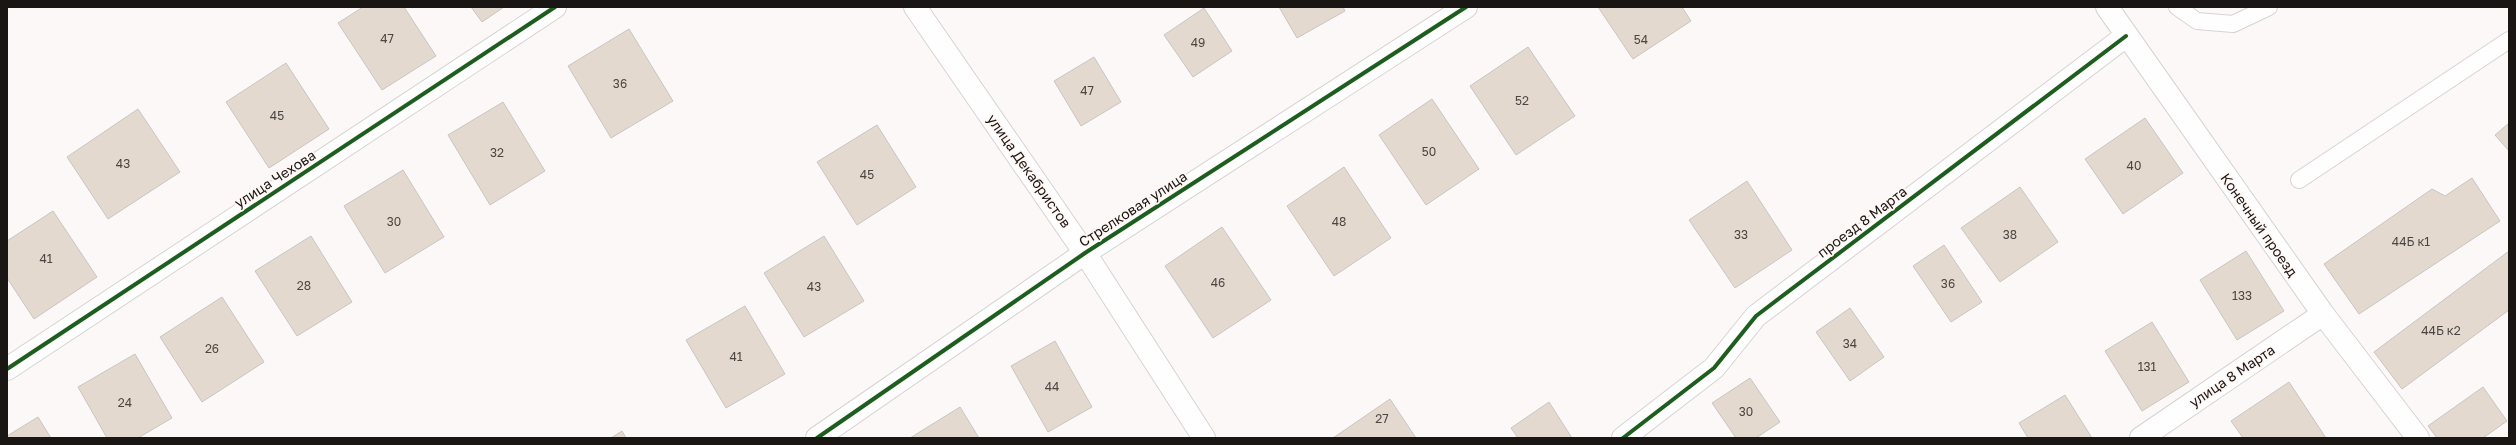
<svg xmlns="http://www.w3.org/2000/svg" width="2516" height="445" font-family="'Golos Text',sans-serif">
	<rect width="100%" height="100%" fill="#fcf8f7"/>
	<!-- building -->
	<path fill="#e3d9ce" stroke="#c9c5c3" d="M 363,7 L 404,7 L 436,56 L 382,90 L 338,23 Z
		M 471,7 L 504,7 L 482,22 Z
		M 1279,7 L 1343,7 L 1345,11 L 1297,38 Z
		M 1598,7 L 1682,7 L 1691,21 L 1633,59 Z
		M 1204,8 L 1232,51 L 1193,77 L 1164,35 Z
		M 629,29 L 673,101 L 611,138 L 568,66 Z
		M 1528,47 L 1575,116 L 1516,155 L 1470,86 Z
		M 1094,57 L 1121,102 L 1081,126 L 1054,81 Z
		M 286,63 L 329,129 L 269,168 L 226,102 Z
		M 1432,99 L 1479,169 L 1426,205 L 1379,135 Z
		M 503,102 L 545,171 L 490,205 L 448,135 Z
		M 138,109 L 180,172 L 108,219 L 67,157 Z
		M 2145,118 L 2183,173 L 2123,214 L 2085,159 Z
		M 2509,123 L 2509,151 L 2495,135 Z
		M 877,125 L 916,187 L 857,225 L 817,162 Z
		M 1344,167 L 1391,238 L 1334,276 L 1287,206 Z
		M 403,170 L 444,237 L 385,273 L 344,206 Z
		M 2472,178 L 2500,221 L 2359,314 L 2324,264 L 2432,189 L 2445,196 Z
		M 1747,181 L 1792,250 L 1735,288 L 1689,220 Z
		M 2020,187 L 2058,242 L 2000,282 L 1961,228 Z
		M 53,211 L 97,277 L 34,319 L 7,278 L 7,241 Z
		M 1222,227 L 1271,300 L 1213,338 L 1165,266 Z
		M 311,236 L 352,302 L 297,336 L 255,271 Z
		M 824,236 L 864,301 L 804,337 L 764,273 Z
		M 1944,245 L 1982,302 L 1951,322 L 1913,266 Z
		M 2246,251 L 2284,311 L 2237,340 L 2200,280 Z
		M 2509,251 L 2509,310 L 2402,389 L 2374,352 Z
		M 222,297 L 264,362 L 202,402 L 160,337 Z
		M 745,306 L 785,374 L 726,408 L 686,340 Z
		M 1850,308 L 1884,357 L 1850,381 L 1816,332 Z
		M 2152,322 L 2189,382 L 2142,411 L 2105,351 Z
		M 1055,341 L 1092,407 L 1048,432 L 1011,366 Z
		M 135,354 L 172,418 L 138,438 L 107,438 L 78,387 Z
		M 1750,378 L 1780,422 L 1756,438 L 1736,438 L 1712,403 Z
		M 2289,382 L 2326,438 L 2243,438 L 2231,421 Z
		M 2483,387 L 2507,421 L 2483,438 L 2437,438 L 2428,426 Z
		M 2065,395 L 2092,438 L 2028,438 L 2019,423 Z
		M 1390,399 L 1416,438 L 1333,438 Z
		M 1549,402 L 1572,438 L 1518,438 L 1511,428 Z
		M 960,407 L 979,438 L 910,438 Z
		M 38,417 L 51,438 L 7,438 L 7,436 Z
		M 622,431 L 626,438 L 611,438 Z"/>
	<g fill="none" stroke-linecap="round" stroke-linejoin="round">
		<defs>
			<path id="lane" d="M 2177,7 L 2197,21 L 2233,24 L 2269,7
				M 2299,180 L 2509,40"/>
			<path id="street" d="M 915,7 L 1085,253 L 1204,438
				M 2107,7 L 2323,314 L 2418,438
				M 7,369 L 555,7
				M 817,438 L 1085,253 L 1466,7
				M 1623,438 L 1714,368 L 1756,316 L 2126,36
				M 2141,438 L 2323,314"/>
		</defs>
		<!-- lane casing -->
		<use href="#lane" stroke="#d7d3d2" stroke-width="18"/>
		<!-- street casing -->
		<use href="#street" stroke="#d7d3d2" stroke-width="24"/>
		<!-- lane -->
		<use href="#lane" stroke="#fffefe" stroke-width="16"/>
		<!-- street -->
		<use href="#street" stroke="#fffefe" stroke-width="22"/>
		<defs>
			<path id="cycleway" d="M 7,369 L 555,7
				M 817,438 L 1085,253 L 1466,7
				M 1623,438 L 1714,368 L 1756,316 L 2126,36"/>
		</defs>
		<!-- cycleway casing -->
		<use href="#cycleway" stroke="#fff7f4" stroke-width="6"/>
		<!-- cycleway -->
		<use href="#cycleway" stroke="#1b5e20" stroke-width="4"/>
	</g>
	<g text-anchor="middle" stroke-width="3.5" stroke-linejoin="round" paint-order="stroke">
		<!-- number labels -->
		<g font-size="12" fill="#4c4742">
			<text x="387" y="43">47</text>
			<text x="1641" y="44">54</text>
			<text x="1198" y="47">49</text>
			<text x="620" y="88">36</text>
			<text x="1087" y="95">47</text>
			<text x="1522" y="105">52</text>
			<text x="277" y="120">45</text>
			<text x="1429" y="156">50</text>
			<text x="497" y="157">32</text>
			<text x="123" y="168">43</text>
			<text x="2134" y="170">40</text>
			<text x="867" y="179">45</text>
			<text x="394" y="226">30</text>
			<text x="1339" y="226">48</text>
			<text x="1741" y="239">33</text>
			<text x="2010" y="239">38</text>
			<text x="2411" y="246">44Б к1</text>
			<text x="46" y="263">41</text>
			<text x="1218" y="287">46</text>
			<text x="1948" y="288">36</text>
			<text x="304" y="290">28</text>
			<text x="814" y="291">43</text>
			<text x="2242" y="300">133</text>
			<text x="2441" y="335">44Б к2</text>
			<text x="1850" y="348">34</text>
			<text x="212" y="353">26</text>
			<text x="736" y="361">41</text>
			<text x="2147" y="371">131</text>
			<text x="1052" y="391">44</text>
			<text x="125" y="407">24</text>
			<text x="1746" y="416">30</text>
			<text x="1382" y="423">27</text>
		</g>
		<!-- street labels -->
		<g font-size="14" fill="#1a1614" stroke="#fff7f4">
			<text transform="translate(1029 171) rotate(55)" y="5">улица Декабристов</text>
			<text transform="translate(275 179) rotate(-33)" y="5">улица Чехова</text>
			<text transform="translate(1133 209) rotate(-33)" y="5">Стрелковая улица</text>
			<text transform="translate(1862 222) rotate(-37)" y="5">проезд 8 Марта</text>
			<text transform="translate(2259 225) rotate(55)" y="5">Конечный проезд</text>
			<text transform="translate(2232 376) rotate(-34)" y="5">улица 8 Марта</text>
		</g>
	</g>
	<!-- border -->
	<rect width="2516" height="445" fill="none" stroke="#1a1614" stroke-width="16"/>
</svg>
